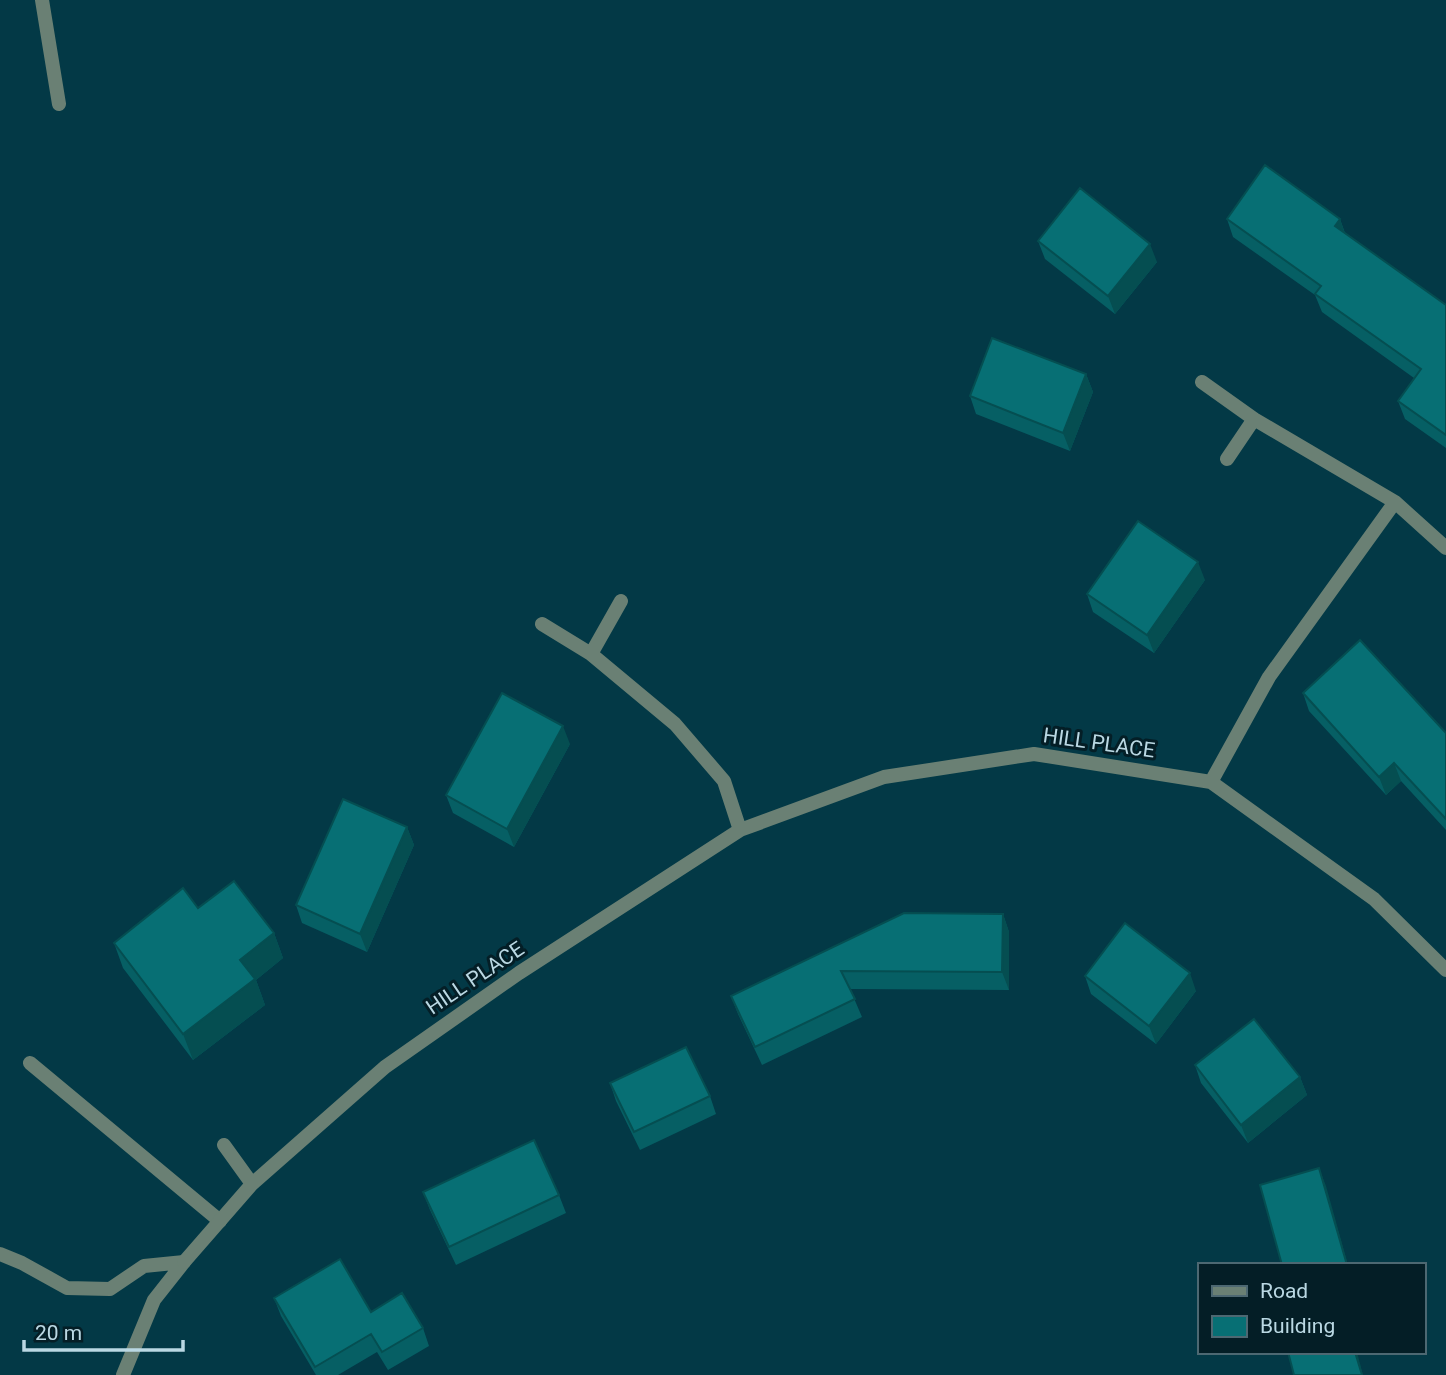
<svg xmlns="http://www.w3.org/2000/svg" width="1446" height="1375" font-family="Roboto,sans-serif">
	<rect width="100%" height="100%" fill="#033946"/>
	<g fill="none" stroke-linecap="round" stroke-linejoin="round">
		<!-- service -->
		<path stroke="#6a8074" stroke-width="14" d="M 30,1063 L 220,1221
			M 0,1254 L 22,1263 L 67,1288 L 110,1289 L 144,1266 L 184,1262
			M 123,1375 L 154,1300 L 184,1262"/>
		<!-- minor -->
		<path stroke="#6a8074" stroke-width="14" d="M 42,0 L 59,104
			M 1202,382 L 1254,419 L 1395,502 L 1446,548
			M 1227,459 L 1254,419
			M 542,624 L 591,654 L 675,724 L 724,781 L 740,830
			M 591,654 L 621,601
			M 1211,782 L 1269,677 L 1395,502
			M 224,1145 L 252,1184
			M 184,1262 L 252,1184 L 385,1067 L 519,973 L 740,830 L 884,777 L 1034,754 L 1211,782 L 1374,899 L 1446,970"/>
	</g>
	<!-- wall -->
	<path fill="#065f64" d="M 1227,219 L 1340,219 L 1345,233 L 1446,305 L 1446,448 L 1405,419 L 1398,401 L 1414,378 L 1322,312 L 1315,295 L 1233,237 Z
		M 1038,241 L 1157,262 L 1115,314 L 1045,259 Z
		M 1086,374 L 1093,392 L 1070,451 L 976,414 L 970,396 Z
		M 1205,580 L 1154,653 L 1093,612 L 1087,594 Z
		M 1303,693 L 1446,733 L 1446,830 L 1401,781 L 1386,795 L 1309,711 Z
		M 570,744 L 514,847 L 453,813 L 446,795 Z
		M 407,827 L 414,845 L 367,952 L 302,923 L 296,905 Z
		M 198,908 L 274,933 L 283,958 L 256,980 L 265,1005 L 193,1060 L 123,968 L 114,943 Z
		M 1003,914 L 1009,932 L 1009,990 L 850,989 L 862,1017 L 762,1065 L 738,1014 L 731,996 Z
		M 1085,976 L 1196,991 L 1156,1044 L 1091,994 Z
		M 1195,1065 L 1300,1077 L 1307,1095 L 1248,1143 L 1201,1083 Z
		M 610,1083 L 710,1096 L 716,1114 L 640,1150 L 616,1101 Z
		M 423,1192 L 559,1195 L 566,1213 L 456,1265 L 430,1210 Z
		M 274,1298 L 371,1312 L 423,1328 L 429,1346 L 388,1370 L 377,1352 L 338,1375 L 316,1375 L 281,1316 Z"/>
	<!-- shaded-wall -->
	<path fill="#054e51" d="M 1340,219 L 1346,237 L 1335,226 Z
		M 1150,244 L 1157,262 L 1115,314 L 1108,296 Z
		M 1086,374 L 1093,392 L 1070,451 L 1063,433 Z
		M 1198,562 L 1205,580 L 1154,653 L 1147,635 Z
		M 563,726 L 570,744 L 514,847 L 507,829 Z
		M 1394,763 L 1401,781 L 1386,795 L 1379,777 Z
		M 407,827 L 414,845 L 367,952 L 360,934 Z
		M 1003,914 L 1009,932 L 1009,990 L 1002,972 Z
		M 274,933 L 283,958 L 256,980 L 265,1005 L 193,1060 L 183,1034 L 240,960 Z
		M 1190,973 L 1196,991 L 1156,1044 L 1149,1026 Z
		M 1300,1077 L 1307,1095 L 1248,1143 L 1241,1125 Z
		M 1319,1168 L 1326,1186 L 1348,1265 L 1347,1265 Z
		M 1355,1352 L 1357,1352 L 1363,1375 L 1362,1375 Z"/>
	<!-- building -->
	<path fill="#076f74" stroke="#054e51" stroke-width="2" d="M 1265,165 L 1340,219 L 1335,226 L 1446,305 L 1446,435 L 1398,401 L 1421,369 L 1315,294 L 1321,286 L 1227,219 Z
		M 1080,188 L 1150,244 L 1108,296 L 1038,241 Z
		M 992,338 L 1086,374 L 1063,433 L 970,396 Z
		M 1138,521 L 1198,562 L 1147,635 L 1087,594 Z
		M 1360,640 L 1446,733 L 1446,819 L 1394,763 L 1379,777 L 1303,693 Z
		M 502,693 L 563,726 L 507,829 L 446,795 Z
		M 343,799 L 407,827 L 360,934 L 296,905 Z
		M 234,881 L 274,933 L 240,960 L 255,979 L 183,1034 L 114,943 L 183,888 L 198,908 Z
		M 904,913 L 1003,914 L 1002,972 L 841,971 L 855,999 L 755,1047 L 731,996 Z
		M 1125,923 L 1190,973 L 1149,1026 L 1085,976 Z
		M 1254,1019 L 1300,1077 L 1241,1125 L 1195,1065 Z
		M 686,1047 L 710,1096 L 634,1132 L 610,1083 Z
		M 534,1140 L 559,1195 L 449,1247 L 423,1192 Z
		M 1319,1168 L 1347,1265 L 1282,1265 L 1260,1185 Z
		M 340,1259 L 371,1312 L 402,1293 L 423,1328 L 382,1352 L 371,1334 L 315,1367 L 274,1298 Z
		M 1288,1352 L 1355,1352 L 1362,1375 L 1294,1375 Z"/>
	<g text-anchor="middle" stroke-width="6" stroke-linejoin="round" paint-order="stroke">
		<!-- street labels -->
		<g font-size="21" fill="#bad8e3" stroke="#041e26">
			<text transform="translate(1099 743) rotate(8)" y="7">HILL PLACE</text>
			<text transform="translate(475 978) rotate(-34)" y="7">HILL PLACE</text>
		</g>
	</g>
	<!-- legend -->
	<rect x="1198" y="1263" width="228" height="91" fill="#041e26" stroke="#4d6872" stroke-width="2"/>
	<rect x="1212" y="1286" width="35" height="10" fill="#6a8074" stroke="#4d6872" stroke-width="2"/>
	<text x="1260" y="1298" font-size="21" fill="#bad8e3">Road</text>
	<rect x="1212" y="1316" width="35" height="21" fill="#076f74" stroke="#4d6872" stroke-width="2"/>
	<text x="1260" y="1333" font-size="21" fill="#bad8e3">Building</text>
	<!-- scale -->
	<path d="M24 1340v10h159v-10" fill="none" stroke="#bad8e3" stroke-width="3.5"/>
	<text x="35" y="1340" font-size="21" fill="#bad8e3" stroke="#041e26" stroke-width="5" paint-order="stroke">20 m</text>
</svg>
